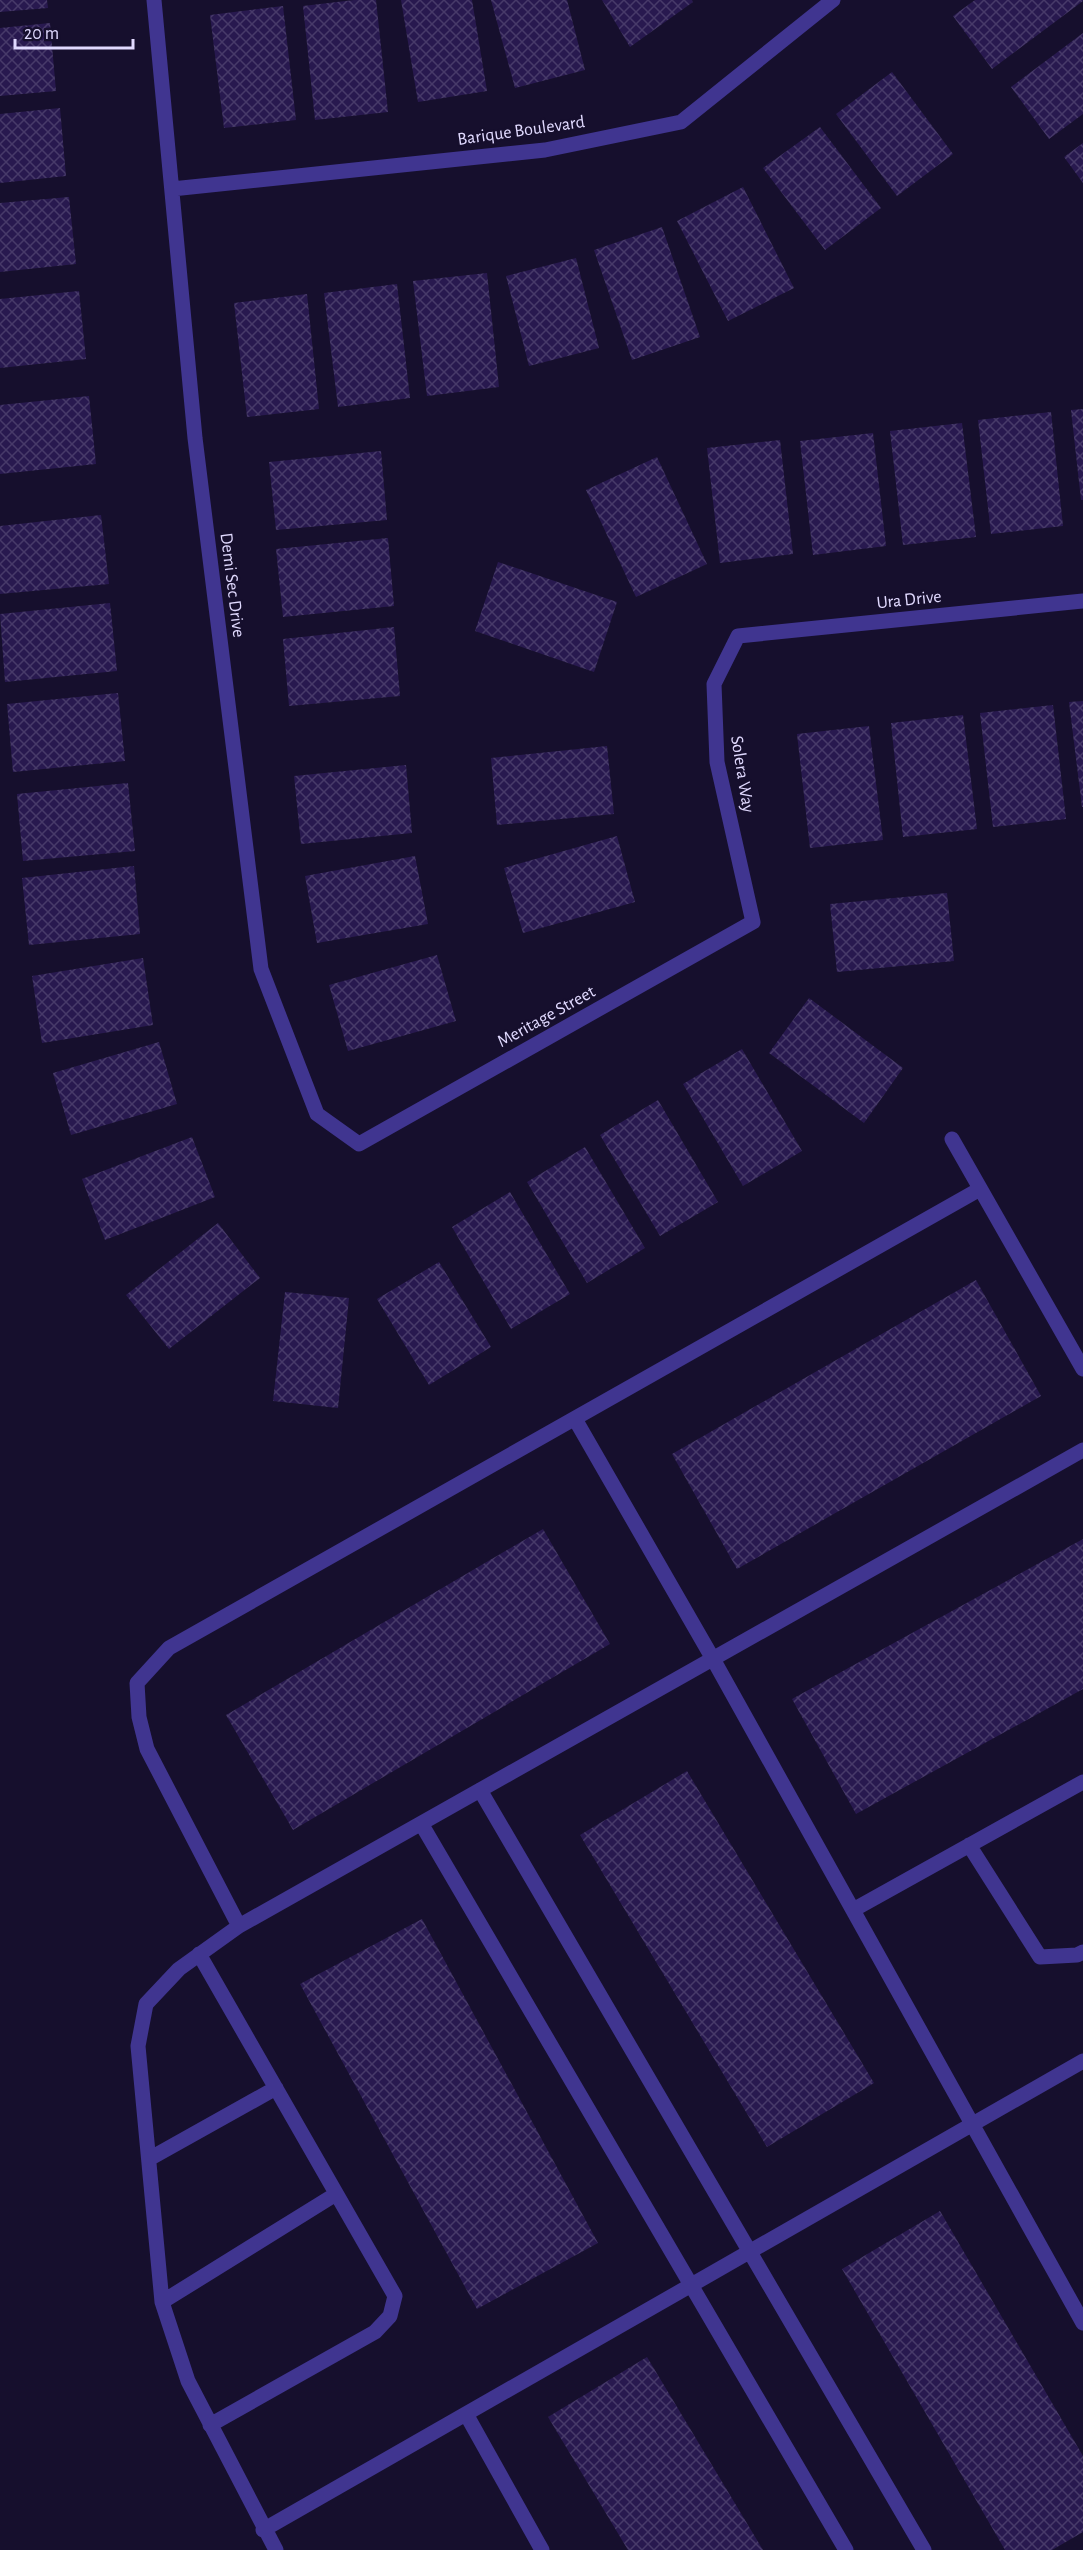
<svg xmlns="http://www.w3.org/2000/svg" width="1083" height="2550" font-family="'Alegreya Sans',sans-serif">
	<defs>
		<pattern id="building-cross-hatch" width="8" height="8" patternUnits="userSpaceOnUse" patternTransform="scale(1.5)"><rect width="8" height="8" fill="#28194f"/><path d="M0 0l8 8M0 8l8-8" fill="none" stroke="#473a69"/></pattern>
	</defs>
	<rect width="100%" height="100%" fill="#160f2d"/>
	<!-- building -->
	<path fill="url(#building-cross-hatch)" d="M 0,0 L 47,0 L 48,8 L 0,12 Z
		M 354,0 L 376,0 L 388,112 L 315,120 L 303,6 Z
		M 401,0 L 472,0 L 487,91 L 418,102 Z
		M 491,0 L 567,0 L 585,70 L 515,88 Z
		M 602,0 L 692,0 L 693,2 L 630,47 Z
		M 975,0 L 1083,0 L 1083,1 L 992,69 L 953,16 Z
		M 283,6 L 296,120 L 224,128 L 210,15 Z
		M 50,23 L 56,91 L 0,96 L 0,28 Z
		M 1083,33 L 1083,114 L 1049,139 L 1011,87 Z
		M 892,72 L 953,154 L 897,196 L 836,114 Z
		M 60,108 L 66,176 L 0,183 L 0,114 Z
		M 820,127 L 881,208 L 825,250 L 763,168 Z
		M 1083,143 L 1083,183 L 1064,157 Z
		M 743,187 L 794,288 L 728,321 L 677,221 Z
		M 69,197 L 76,264 L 0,272 L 0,203 Z
		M 662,227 L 700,337 L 632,360 L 594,250 Z
		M 576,258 L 599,348 L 529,366 L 506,276 Z
		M 487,273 L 499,387 L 427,396 L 413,281 Z
		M 397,284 L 410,398 L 338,407 L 324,293 Z
		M 79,291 L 86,359 L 0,368 L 0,299 Z
		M 307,294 L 319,409 L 247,417 L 234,303 Z
		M 89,396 L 96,464 L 0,474 L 0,405 Z
		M 1083,409 L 1083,500 L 1081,500 L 1071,410 Z
		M 1051,412 L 1063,526 L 991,534 L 978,420 Z
		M 962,423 L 976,537 L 903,545 L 890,431 Z
		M 873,433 L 886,546 L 813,555 L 800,441 Z
		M 780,440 L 793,554 L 720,563 L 707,448 Z
		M 381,451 L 387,520 L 276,530 L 269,462 Z
		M 657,457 L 707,564 L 636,597 L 586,490 Z
		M 101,515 L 109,584 L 0,594 L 0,526 Z
		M 388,538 L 394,606 L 283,617 L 276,549 Z
		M 498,562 L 617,602 L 594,672 L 475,631 Z
		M 110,603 L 117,671 L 5,682 L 0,614 Z
		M 394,627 L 400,696 L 289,706 L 283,639 Z
		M 118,693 L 125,761 L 13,772 L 7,704 Z
		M 1083,701 L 1083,807 L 1082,807 L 1069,702 Z
		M 1053,705 L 1066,819 L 993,827 L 980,713 Z
		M 963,715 L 977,829 L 903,837 L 891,723 Z
		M 869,726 L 883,840 L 810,848 L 797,734 Z
		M 607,746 L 614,814 L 497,825 L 491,758 Z
		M 406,765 L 412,833 L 301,844 L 294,776 Z
		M 128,783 L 135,851 L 23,861 L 17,794 Z
		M 617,836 L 635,902 L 523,933 L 504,868 Z
		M 415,856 L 428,924 L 317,943 L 305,876 Z
		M 134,866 L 140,934 L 29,945 L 22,878 Z
		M 947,893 L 954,961 L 837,972 L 830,904 Z
		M 437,955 L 456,1021 L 348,1051 L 329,985 Z
		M 143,958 L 153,1025 L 42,1043 L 32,976 Z
		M 809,998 L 903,1068 L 864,1123 L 769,1053 Z
		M 159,1042 L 177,1104 L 71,1135 L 53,1073 Z
		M 742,1049 L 802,1151 L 743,1186 L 683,1084 Z
		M 658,1100 L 718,1202 L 660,1236 L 600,1135 Z
		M 192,1137 L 215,1197 L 105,1240 L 82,1179 Z
		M 585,1147 L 645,1248 L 587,1283 L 527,1182 Z
		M 510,1192 L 570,1294 L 511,1329 L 452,1227 Z
		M 218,1223 L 260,1278 L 169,1349 L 126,1295 Z
		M 439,1262 L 491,1347 L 429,1385 L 377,1299 Z
		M 976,1280 L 1041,1396 L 737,1569 L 672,1454 Z
		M 285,1292 L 349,1298 L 338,1408 L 273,1401 Z
		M 543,1529 L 610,1644 L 293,1830 L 226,1715 Z
		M 1083,1539 L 1083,1689 L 856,1814 L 792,1699 Z
		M 687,1771 L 874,2083 L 767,2147 L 580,1835 Z
		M 422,1919 L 598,2243 L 477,2309 L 300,1984 Z
		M 940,2211 L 1083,2456 L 1083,2532 L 1052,2550 L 1005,2550 L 842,2269 Z
		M 647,2357 L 763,2550 L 628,2550 L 548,2417 Z"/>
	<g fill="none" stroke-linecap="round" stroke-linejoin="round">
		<!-- lane -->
		<path stroke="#403590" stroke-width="15" d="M 952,1139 L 1083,1369
			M 575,1419 L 713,1659 L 1083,2323
			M 480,1790 L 924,2550
			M 422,1825 L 846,2550
			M 969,1845 L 1040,1957 L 1077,1955 L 1083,1952
			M 853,1910 L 1083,1782
			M 239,1926 L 147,1749 L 139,1717 L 137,1683 L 169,1648 L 980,1189
			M 199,1954 L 395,2296 L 390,2316 L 375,2332 L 210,2425
			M 149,2159 L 276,2088
			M 162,2302 L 336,2194
			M 466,2414 L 542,2550
			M 263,2530 L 1083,2061
			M 276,2550 L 188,2381 L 162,2302 L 138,2046 L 146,2004 L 179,1969 L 239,1926 L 1083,1450"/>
		<!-- street -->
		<path stroke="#403590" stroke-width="15" d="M 154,0 L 195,438 L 261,969 L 317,1114 L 359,1144 L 753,922 L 717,762 L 714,684 L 738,636 L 1083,601
			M 172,189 L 545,150 L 681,122 L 833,0"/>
	</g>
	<g text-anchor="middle" stroke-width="4.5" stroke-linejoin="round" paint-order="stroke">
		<!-- street labels -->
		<g font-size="18" fill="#e1daff" stroke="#160f2d">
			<text transform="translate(521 130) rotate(-8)" y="6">Barique Boulevard</text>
			<text transform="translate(233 585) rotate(83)" y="6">Demi Sec Drive</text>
			<text transform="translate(909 599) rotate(-6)" y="6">Ura Drive</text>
			<text transform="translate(743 774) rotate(81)" y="6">Solera Way</text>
			<text transform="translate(546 1016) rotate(-29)" y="6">Meritage Street</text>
		</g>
	</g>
	<!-- scale -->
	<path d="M15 39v9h118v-9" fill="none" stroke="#e1daff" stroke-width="3"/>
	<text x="24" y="39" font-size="18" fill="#e1daff" stroke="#160f2d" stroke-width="4.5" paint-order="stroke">20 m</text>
</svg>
